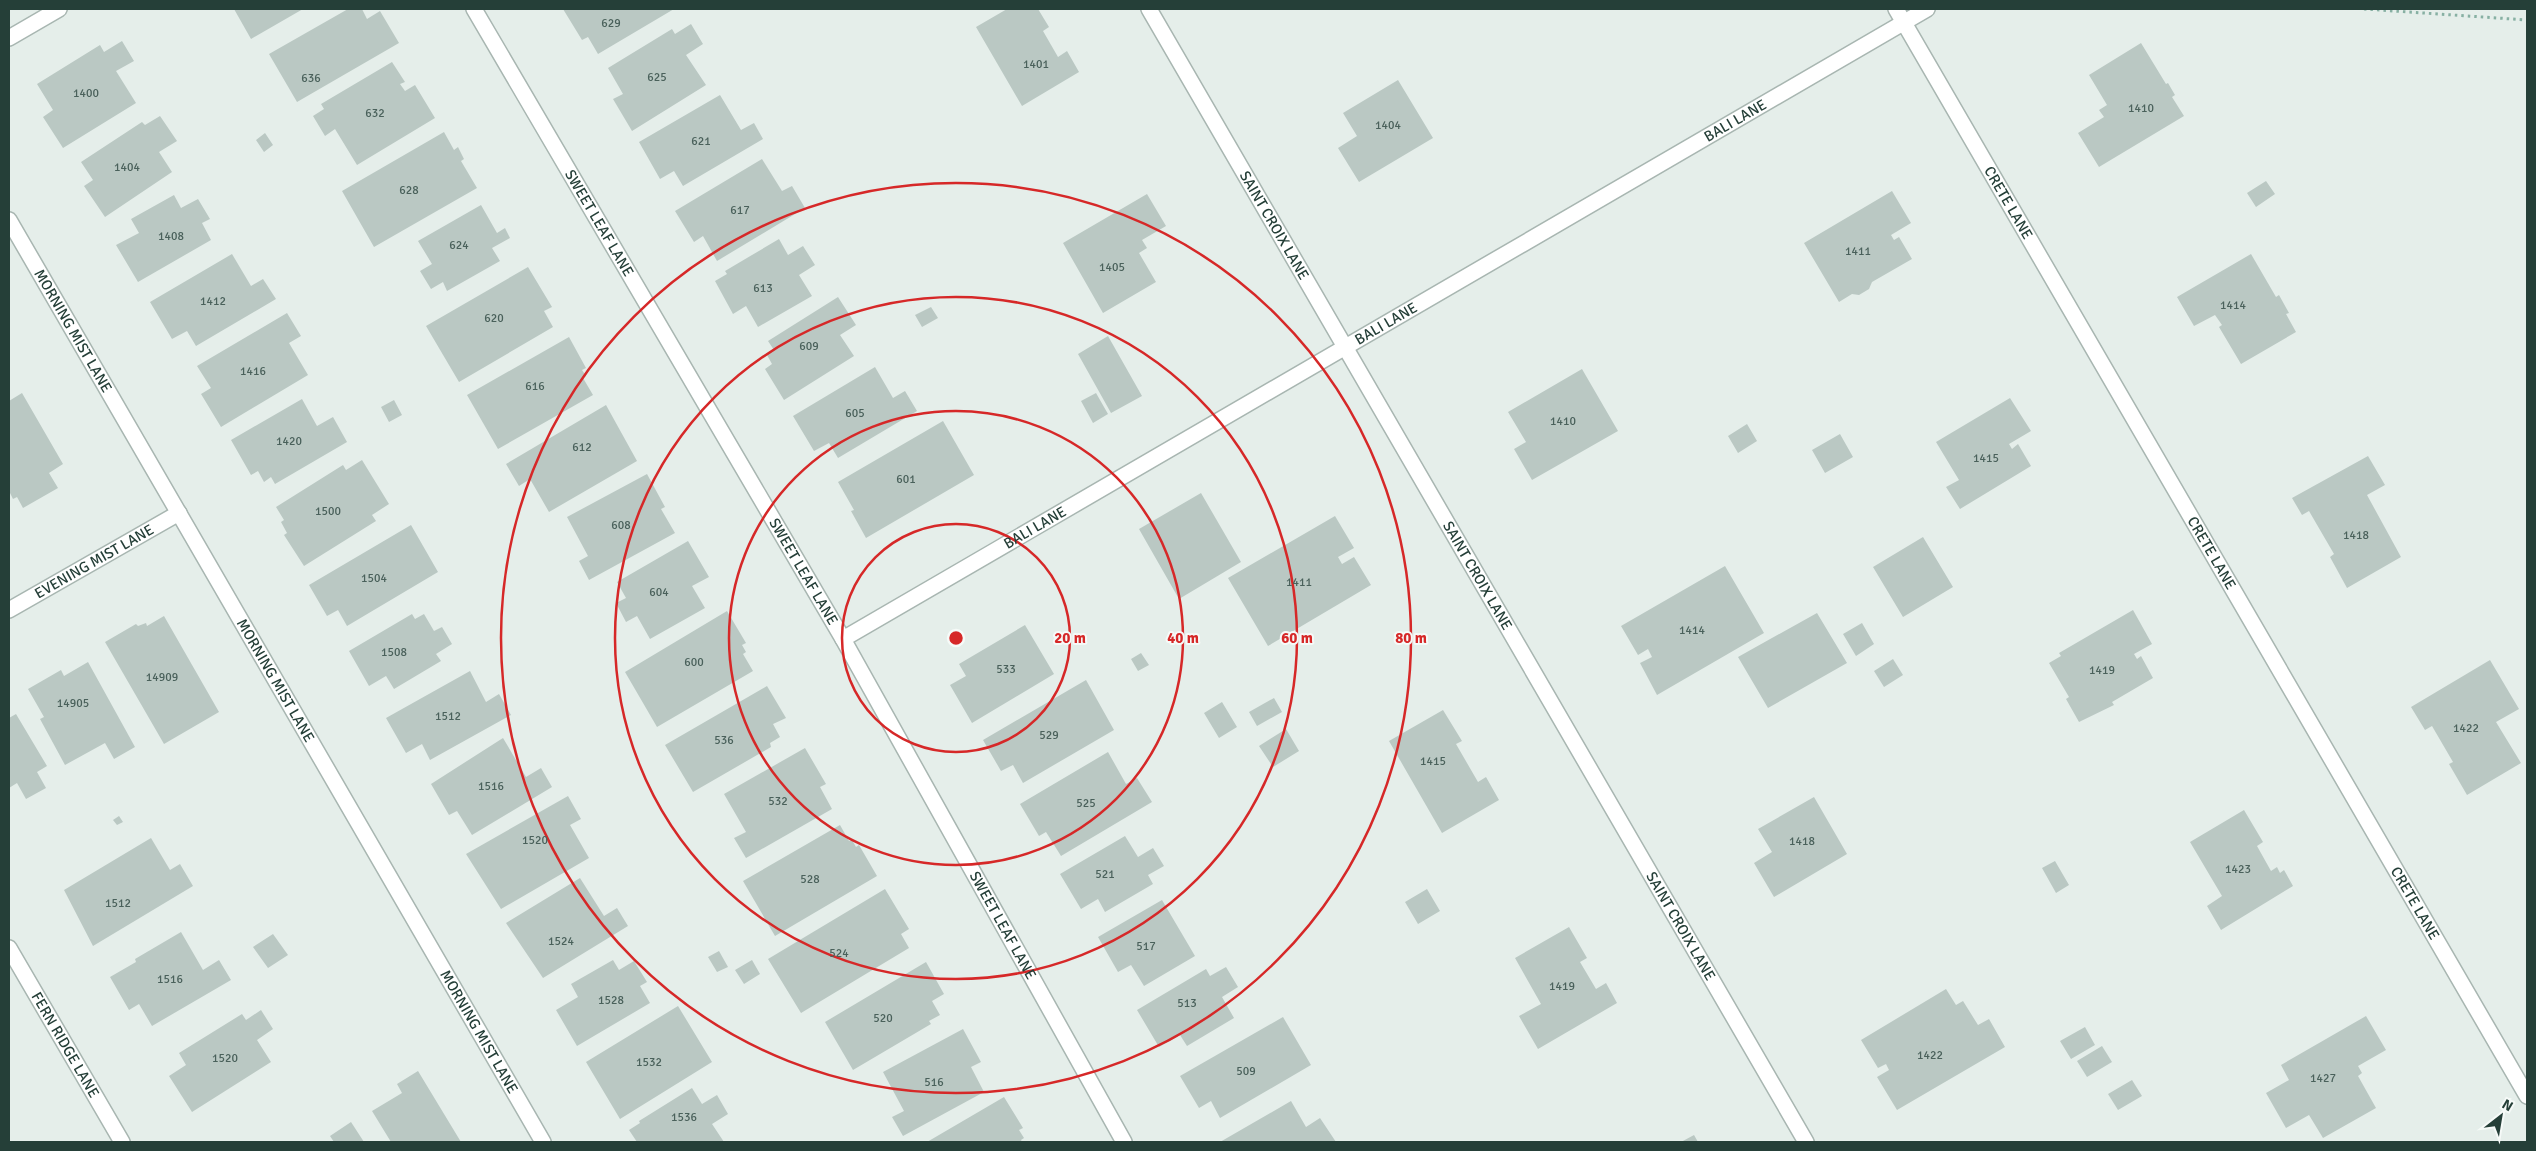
<svg xmlns="http://www.w3.org/2000/svg" width="2536" height="1151" font-family="Signika,sans-serif">
	<rect width="100%" height="100%" fill="#e5eeea"/>
	<!-- building -->
	<path fill="#bac8c3" d="M 234,9 L 303,9 L 251,39 Z
		M 348,9 L 362,9 L 367,19 L 380,11 L 399,43 L 297,102 L 269,54 Z
		M 563,9 L 674,9 L 598,54 L 588,37 L 582,40 Z
		M 1007,9 L 1038,9 L 1049,27 L 1043,31 L 1058,57 L 1067,51 L 1079,72 L 1022,106 L 976,27 Z
		M 691,24 L 703,44 L 686,55 L 706,85 L 632,131 L 613,99 L 623,94 L 608,68 L 672,29 L 675,34 Z
		M 122,41 L 134,61 L 116,71 L 136,103 L 63,148 L 43,117 L 53,110 L 37,84 L 100,45 L 104,52 Z
		M 2141,43 L 2166,84 L 2168,83 L 2175,95 L 2172,97 L 2184,116 L 2099,167 L 2078,133 L 2104,117 L 2099,110 L 2107,105 L 2089,75 Z
		M 392,62 L 405,82 L 400,84 L 405,91 L 415,85 L 435,118 L 357,165 L 335,129 L 325,136 L 313,116 L 324,109 L 321,104 Z
		M 1398,80 L 1433,138 L 1359,182 L 1338,148 L 1357,136 L 1343,113 Z
		M 720,95 L 741,130 L 754,123 L 763,139 L 683,186 L 674,171 L 660,179 L 639,142 Z
		M 160,116 L 177,141 L 159,152 L 172,172 L 105,217 L 84,186 L 93,180 L 81,162 L 142,122 L 145,125 Z
		M 444,132 L 454,150 L 458,147 L 464,159 L 461,161 L 477,188 L 374,247 L 342,191 Z
		M 265,133 L 273,145 L 264,152 L 256,140 Z
		M 762,159 L 782,191 L 792,186 L 805,208 L 717,261 L 703,236 L 694,242 L 675,211 Z
		M 2266,181 L 2275,194 L 2256,207 L 2247,193 Z
		M 1892,191 L 1911,223 L 1891,235 L 1894,240 L 1899,237 L 1912,259 L 1872,282 L 1869,289 L 1859,295 L 1852,294 L 1839,302 L 1804,243 Z
		M 1147,194 L 1166,226 L 1142,240 L 1147,248 L 1139,253 L 1156,282 L 1103,313 L 1063,243 Z
		M 174,195 L 181,208 L 198,199 L 210,219 L 202,223 L 211,240 L 138,282 L 116,245 L 139,233 L 131,219 Z
		M 481,205 L 497,233 L 505,228 L 510,238 L 492,248 L 500,261 L 447,291 L 443,282 L 431,289 L 420,271 L 432,264 L 418,241 Z
		M 779,239 L 788,255 L 803,246 L 815,265 L 799,275 L 812,296 L 758,327 L 746,306 L 733,314 L 715,281 L 727,274 L 725,271 Z
		M 232,254 L 251,286 L 263,279 L 276,299 L 196,346 L 187,331 L 172,339 L 150,302 Z
		M 2251,254 L 2276,297 L 2279,295 L 2289,313 L 2286,314 L 2296,332 L 2241,364 L 2219,327 L 2222,325 L 2215,315 L 2194,326 L 2177,297 Z
		M 528,267 L 552,307 L 544,311 L 553,327 L 459,382 L 426,326 Z
		M 838,297 L 856,325 L 840,335 L 854,356 L 784,400 L 765,369 L 772,364 L 767,355 L 774,350 L 768,341 Z
		M 931,307 L 938,318 L 922,327 L 915,315 Z
		M 287,313 L 301,336 L 289,343 L 308,375 L 221,427 L 201,394 L 211,388 L 197,366 Z
		M 1108,336 L 1142,396 L 1111,413 L 1078,354 Z
		M 569,337 L 586,368 L 582,370 L 586,376 L 583,378 L 593,395 L 498,449 L 467,395 Z
		M 875,367 L 893,398 L 905,391 L 917,411 L 838,458 L 829,443 L 814,451 L 793,416 Z
		M 1582,369 L 1618,431 L 1532,480 L 1514,449 L 1526,442 L 1508,412 Z
		M 22,393 L 63,464 L 49,473 L 58,488 L 23,508 L 17,497 L 13,499 L 9,491 L 9,401 Z
		M 1096,393 L 1108,414 L 1093,423 L 1081,401 Z
		M 2010,398 L 2031,431 L 2009,444 L 2012,449 L 2018,444 L 2031,466 L 1960,509 L 1946,487 L 1959,480 L 1936,442 Z
		M 302,399 L 317,426 L 333,417 L 347,442 L 275,484 L 271,477 L 264,482 L 258,471 L 251,475 L 231,440 Z
		M 394,400 L 402,415 L 389,422 L 381,407 Z
		M 606,405 L 637,461 L 549,512 L 530,479 L 519,486 L 506,464 Z
		M 943,421 L 974,475 L 866,538 L 851,511 L 854,510 L 838,482 Z
		M 1747,424 L 1757,441 L 1738,453 L 1728,436 Z
		M 1840,434 L 1853,457 L 1825,473 L 1812,450 Z
		M 2368,456 L 2385,485 L 2367,495 L 2401,557 L 2347,588 L 2330,557 L 2334,554 L 2309,511 L 2302,515 L 2292,498 Z
		M 362,460 L 389,504 L 372,515 L 376,521 L 304,566 L 284,535 L 287,533 L 281,522 L 284,520 L 276,507 L 343,465 L 346,470 Z
		M 647,474 L 665,507 L 661,509 L 675,533 L 589,580 L 579,561 L 588,556 L 567,517 Z
		M 1201,493 L 1241,562 L 1179,599 L 1139,529 Z
		M 1335,516 L 1354,548 L 1338,557 L 1342,564 L 1354,557 L 1371,585 L 1268,646 L 1228,578 Z
		M 411,525 L 438,572 L 347,626 L 338,610 L 327,616 L 309,585 Z
		M 1923,537 L 1953,587 L 1903,617 L 1873,567 Z
		M 688,541 L 709,577 L 692,586 L 705,608 L 650,639 L 637,616 L 626,622 L 616,603 L 626,598 L 617,582 Z
		M 1725,566 L 1764,633 L 1657,695 L 1640,663 L 1652,657 L 1648,649 L 1638,655 L 1621,626 Z
		M 2133,610 L 2152,644 L 2134,654 L 2137,659 L 2141,656 L 2153,678 L 2112,702 L 2114,705 L 2079,722 L 2066,699 L 2069,697 L 2049,663 L 2061,656 L 2059,653 Z
		M 727,611 L 746,643 L 742,645 L 746,652 L 743,654 L 753,671 L 657,727 L 625,672 Z
		M 1817,613 L 1847,663 L 1768,708 L 1738,657 Z
		M 412,614 L 415,619 L 424,614 L 434,631 L 442,627 L 452,644 L 436,654 L 441,661 L 394,689 L 386,676 L 369,686 L 349,651 Z
		M 164,616 L 219,712 L 164,744 L 105,642 L 136,624 L 138,626 L 146,623 L 147,626 Z
		M 1862,623 L 1874,644 L 1856,656 L 1843,634 Z
		M 1025,625 L 1054,674 L 972,723 L 950,685 L 966,676 L 959,664 Z
		M 1141,653 L 1149,665 L 1138,671 L 1131,659 Z
		M 1893,659 L 1903,675 L 1884,687 L 1874,671 Z
		M 2490,660 L 2519,709 L 2496,722 L 2521,763 L 2467,795 L 2449,764 L 2453,762 L 2432,726 L 2425,730 L 2411,707 Z
		M 88,662 L 135,747 L 114,759 L 105,743 L 65,765 L 40,719 L 44,717 L 28,689 L 61,670 L 64,676 Z
		M 470,671 L 486,702 L 499,694 L 511,715 L 430,760 L 422,744 L 406,753 L 386,718 Z
		M 1086,680 L 1114,730 L 1023,783 L 1013,765 L 1001,771 L 983,740 Z
		M 767,686 L 786,718 L 773,724 L 780,737 L 770,743 L 771,747 L 693,792 L 665,745 Z
		M 1274,698 L 1282,712 L 1257,726 L 1249,712 Z
		M 1222,702 L 1237,727 L 1219,738 L 1204,713 Z
		M 1443,710 L 1462,741 L 1456,744 L 1478,782 L 1486,777 L 1499,800 L 1442,833 L 1389,741 Z
		M 16,714 L 47,766 L 37,772 L 46,788 L 26,799 L 17,783 L 9,788 L 9,718 Z
		M 1286,729 L 1299,751 L 1273,767 L 1259,746 Z
		M 503,738 L 526,777 L 541,768 L 552,787 L 472,835 L 457,811 L 449,815 L 431,784 Z
		M 805,748 L 826,784 L 820,787 L 832,809 L 746,858 L 734,838 L 746,832 L 724,794 Z
		M 1108,752 L 1126,784 L 1137,778 L 1152,802 L 1061,856 L 1046,832 L 1039,836 L 1020,804 Z
		M 568,796 L 581,819 L 570,825 L 589,858 L 501,909 L 466,854 Z
		M 1814,797 L 1847,854 L 1774,897 L 1754,863 L 1772,852 L 1758,829 Z
		M 2244,810 L 2263,842 L 2257,846 L 2271,871 L 2277,867 L 2280,873 L 2284,870 L 2293,886 L 2221,930 L 2207,906 L 2222,896 L 2190,842 Z
		M 119,816 L 123,822 L 117,825 L 113,820 Z
		M 840,825 L 849,841 L 852,840 L 856,847 L 859,845 L 877,876 L 775,936 L 743,881 Z
		M 1125,836 L 1138,857 L 1153,848 L 1164,866 L 1148,875 L 1153,884 L 1105,912 L 1098,899 L 1081,909 L 1060,874 Z
		M 151,838 L 170,870 L 180,864 L 193,886 L 93,946 L 64,890 Z
		M 2055,861 L 2069,885 L 2056,893 L 2042,868 Z
		M 580,878 L 604,916 L 617,908 L 628,926 L 543,978 L 506,923 Z
		M 885,889 L 909,929 L 901,934 L 909,948 L 801,1013 L 768,959 Z
		M 1427,889 L 1440,911 L 1418,924 L 1405,902 Z
		M 1162,900 L 1195,956 L 1144,986 L 1131,965 L 1118,972 L 1098,937 Z
		M 1569,927 L 1587,958 L 1580,962 L 1596,989 L 1606,983 L 1617,1003 L 1538,1049 L 1519,1016 L 1541,1004 L 1515,958 Z
		M 181,932 L 203,970 L 219,960 L 231,980 L 152,1026 L 139,1004 L 129,1010 L 110,977 L 136,962 L 135,959 Z
		M 273,934 L 288,955 L 268,968 L 253,947 Z
		M 719,951 L 728,967 L 717,972 L 708,957 Z
		M 613,960 L 619,970 L 634,961 L 647,982 L 640,986 L 650,1003 L 577,1046 L 556,1010 L 578,997 L 571,984 Z
		M 752,960 L 760,974 L 744,984 L 735,970 Z
		M 926,962 L 944,994 L 932,1001 L 940,1015 L 929,1021 L 931,1024 L 853,1070 L 825,1022 Z
		M 1226,967 L 1238,987 L 1222,997 L 1234,1018 L 1187,1046 L 1180,1035 L 1159,1047 L 1137,1010 L 1206,969 L 1210,976 Z
		M 1946,989 L 1956,1005 L 1963,1001 L 1978,1025 L 1989,1019 L 2005,1047 L 1897,1110 L 1877,1077 L 1889,1070 L 1886,1064 L 1878,1068 L 1861,1040 Z
		M 678,1006 L 712,1062 L 620,1119 L 586,1062 Z
		M 261,1010 L 273,1029 L 257,1040 L 271,1062 L 192,1112 L 169,1076 L 186,1065 L 179,1053 L 242,1014 L 246,1020 Z
		M 2366,1016 L 2386,1050 L 2358,1066 L 2362,1073 L 2358,1076 L 2376,1108 L 2323,1138 L 2309,1115 L 2286,1128 L 2266,1093 L 2289,1080 L 2281,1065 Z
		M 1283,1017 L 1311,1065 L 1220,1118 L 1211,1101 L 1199,1108 L 1180,1076 Z
		M 2085,1027 L 2095,1045 L 2071,1059 L 2060,1041 Z
		M 963,1029 L 981,1062 L 971,1067 L 984,1092 L 903,1136 L 892,1117 L 904,1111 L 883,1072 Z
		M 2102,1046 L 2112,1062 L 2087,1077 L 2077,1061 Z
		M 418,1071 L 461,1142 L 391,1142 L 372,1111 L 402,1093 L 397,1084 Z
		M 2132,1080 L 2142,1096 L 2118,1110 L 2108,1094 Z
		M 692,1088 L 702,1104 L 717,1095 L 728,1114 L 712,1124 L 724,1142 L 637,1142 L 629,1130 L 640,1123 L 639,1121 Z
		M 1004,1097 L 1023,1128 L 1019,1130 L 1024,1138 L 1021,1140 L 1022,1142 L 927,1142 Z
		M 1291,1101 L 1306,1127 L 1320,1118 L 1336,1142 L 1220,1142 Z
		M 351,1122 L 364,1142 L 334,1142 L 330,1136 Z
		M 1694,1135 L 1698,1142 L 1681,1142 Z"/>
	<g fill="none" stroke-linecap="round" stroke-linejoin="round">
		<defs>
			<g id="street">
				<path id="s1" d="M 474,9 L 843,639 L 1124,1142"/>
				<path id="s2" d="M 1149,9 L 1806,1142"/>
				<path id="s3" d="M 1896,9 L 2527,1096"/>
				<path d="M 9,38 L 59,9"/>
				<path id="s4" d="M 9,220 L 543,1142"/>
				<path id="s5" d="M 9,610 L 179,513"/>
				<path id="s6" d="M 843,639 L 1927,9"/>
				<path id="s7" d="M 9,948 L 122,1142"/>
			</g>
		</defs>
		<!-- street casing -->
		<use href="#street" stroke="#a8b6b1" stroke-width="18"/>
		<!-- path -->
		<path stroke="#87b0a3" stroke-width="3" stroke-dasharray="2.5 4" stroke-linecap="butt" d="M 2364,9 L 2527,20"/>
		<!-- street -->
		<use href="#street" stroke="#fff" stroke-width="15"/>
	</g>
	<!-- distance rings -->
	<g fill="none" stroke="#d62828" stroke-width="2.5">
		<circle cx="956" cy="638" r="114"/>
		<circle cx="956" cy="638" r="227"/>
		<circle cx="956" cy="638" r="341"/>
		<circle cx="956" cy="638" r="455"/>
	</g>
	<g text-anchor="middle" stroke-width="4" stroke-linejoin="round" paint-order="stroke">
		<!-- number labels -->
		<g font-size="12" fill="#4a615b">
			<text x="611" y="27">629</text>
			<text x="1036" y="68">1401</text>
			<text x="657" y="81">625</text>
			<text x="311" y="82">636</text>
			<text x="86" y="97">1400</text>
			<text x="2141" y="112">1410</text>
			<text x="375" y="117">632</text>
			<text x="1388" y="129">1404</text>
			<text x="701" y="145">621</text>
			<text x="127" y="171">1404</text>
			<text x="409" y="194">628</text>
			<text x="740" y="214">617</text>
			<text x="171" y="240">1408</text>
			<text x="459" y="249">624</text>
			<text x="1858" y="255">1411</text>
			<text x="1112" y="271">1405</text>
			<text x="763" y="292">613</text>
			<text x="213" y="305">1412</text>
			<text x="2233" y="309">1414</text>
			<text x="494" y="322">620</text>
			<text x="809" y="350">609</text>
			<text x="253" y="375">1416</text>
			<text x="535" y="390">616</text>
			<text x="855" y="417">605</text>
			<text x="1563" y="425">1410</text>
			<text x="289" y="445">1420</text>
			<text x="582" y="451">612</text>
			<text x="1986" y="462">1415</text>
			<text x="906" y="483">601</text>
			<text x="328" y="515">1500</text>
			<text x="621" y="529">608</text>
			<text x="2356" y="539">1418</text>
			<text x="374" y="582">1504</text>
			<text x="1299" y="586">1411</text>
			<text x="659" y="596">604</text>
			<text x="1692" y="634">1414</text>
			<text x="394" y="656">1508</text>
			<text x="694" y="666">600</text>
			<text x="1006" y="673">533</text>
			<text x="2102" y="674">1419</text>
			<text x="162" y="681">14909</text>
			<text x="73" y="707">14905</text>
			<text x="448" y="720">1512</text>
			<text x="2466" y="732">1422</text>
			<text x="1049" y="739">529</text>
			<text x="724" y="744">536</text>
			<text x="1433" y="765">1415</text>
			<text x="491" y="790">1516</text>
			<text x="778" y="805">532</text>
			<text x="1086" y="807">525</text>
			<text x="535" y="844">1520</text>
			<text x="1802" y="845">1418</text>
			<text x="2238" y="873">1423</text>
			<text x="1105" y="878">521</text>
			<text x="810" y="883">528</text>
			<text x="118" y="907">1512</text>
			<text x="561" y="945">1524</text>
			<text x="1146" y="950">517</text>
			<text x="839" y="957">524</text>
			<text x="170" y="983">1516</text>
			<text x="1562" y="990">1419</text>
			<text x="611" y="1004">1528</text>
			<text x="1187" y="1007">513</text>
			<text x="883" y="1022">520</text>
			<text x="1930" y="1059">1422</text>
			<text x="225" y="1062">1520</text>
			<text x="649" y="1066">1532</text>
			<text x="1246" y="1075">509</text>
			<text x="2323" y="1082">1427</text>
			<text x="934" y="1086">516</text>
			<text x="684" y="1121">1536</text>
		</g>
		<!-- street labels -->
		<g font-size="15" fill="#253f38" stroke="#f6faf8">
			<text dy="5" stroke="none"><textPath href="#s6" startOffset="1032">BALI LANE</textPath></text>
			<text dy="5" stroke="none"><textPath href="#s3" startOffset="224">CRETE LANE</textPath></text>
			<text dy="5" stroke="none"><textPath href="#s1" startOffset="248">SWEET LEAF LANE</textPath></text>
			<text dy="5" stroke="none"><textPath href="#s2" startOffset="250">SAINT CROIX LANE</textPath></text>
			<text dy="5" stroke="none"><textPath href="#s6" startOffset="628">BALI LANE</textPath></text>
			<text dy="5" stroke="none"><textPath href="#s4" startOffset="128">MORNING MIST LANE</textPath></text>
			<text dy="5" stroke="none"><textPath href="#s6" startOffset="222">BALI LANE</textPath></text>
			<text dy="5" stroke="none"><textPath href="#s3" startOffset="629">CRETE LANE</textPath></text>
			<text dy="5" stroke="none"><textPath href="#s5" startOffset="98">EVENING MIST LANE</textPath></text>
			<text dy="5" stroke="none"><textPath href="#s1" startOffset="652">SWEET LEAF LANE</textPath></text>
			<text dy="5" stroke="none"><textPath href="#s2" startOffset="655">SAINT CROIX LANE</textPath></text>
			<text dy="5" stroke="none"><textPath href="#s4" startOffset="532">MORNING MIST LANE</textPath></text>
			<text dy="5" stroke="none"><textPath href="#s3" startOffset="1034">CRETE LANE</textPath></text>
			<text dy="5" stroke="none"><textPath href="#s1" startOffset="1058">SWEET LEAF LANE</textPath></text>
			<text dy="5" stroke="none"><textPath href="#s2" startOffset="1060">SAINT CROIX LANE</textPath></text>
			<text dy="5" stroke="none"><textPath href="#s4" startOffset="938">MORNING MIST LANE</textPath></text>
			<text dy="5" stroke="none"><textPath href="#s7" startOffset="112">FERN RIDGE LANE</textPath></text>
		</g>
	</g>
	<circle cx="956" cy="638" r="8" fill="#d62828" stroke="#f6faf8" stroke-width="2.5"/>
	<g font-size="15" text-anchor="middle" font-weight="bold" fill="#d62828" stroke="#f6faf8" stroke-width="4" stroke-linejoin="round" paint-order="stroke">
		<text x="1070" y="643">20 m</text>
		<text x="1183" y="643">40 m</text>
		<text x="1297" y="643">60 m</text>
		<text x="1411" y="643">80 m</text>
	</g>
	<!-- border -->
	<rect width="2536" height="1151" fill="none" stroke="#253f38" stroke-width="20"/>
	<!-- north arrow -->
	<g transform="translate(2501 1116) rotate(31)" stroke="#f6faf8" stroke-width="4" paint-order="stroke">
	<path d="M0-4L9 19L0 12L-9 19Z" fill="#253f38"/>
	<text y="-8" font-size="14" font-weight="bold" text-anchor="middle" fill="#253f38">N</text>
	</g>
</svg>
